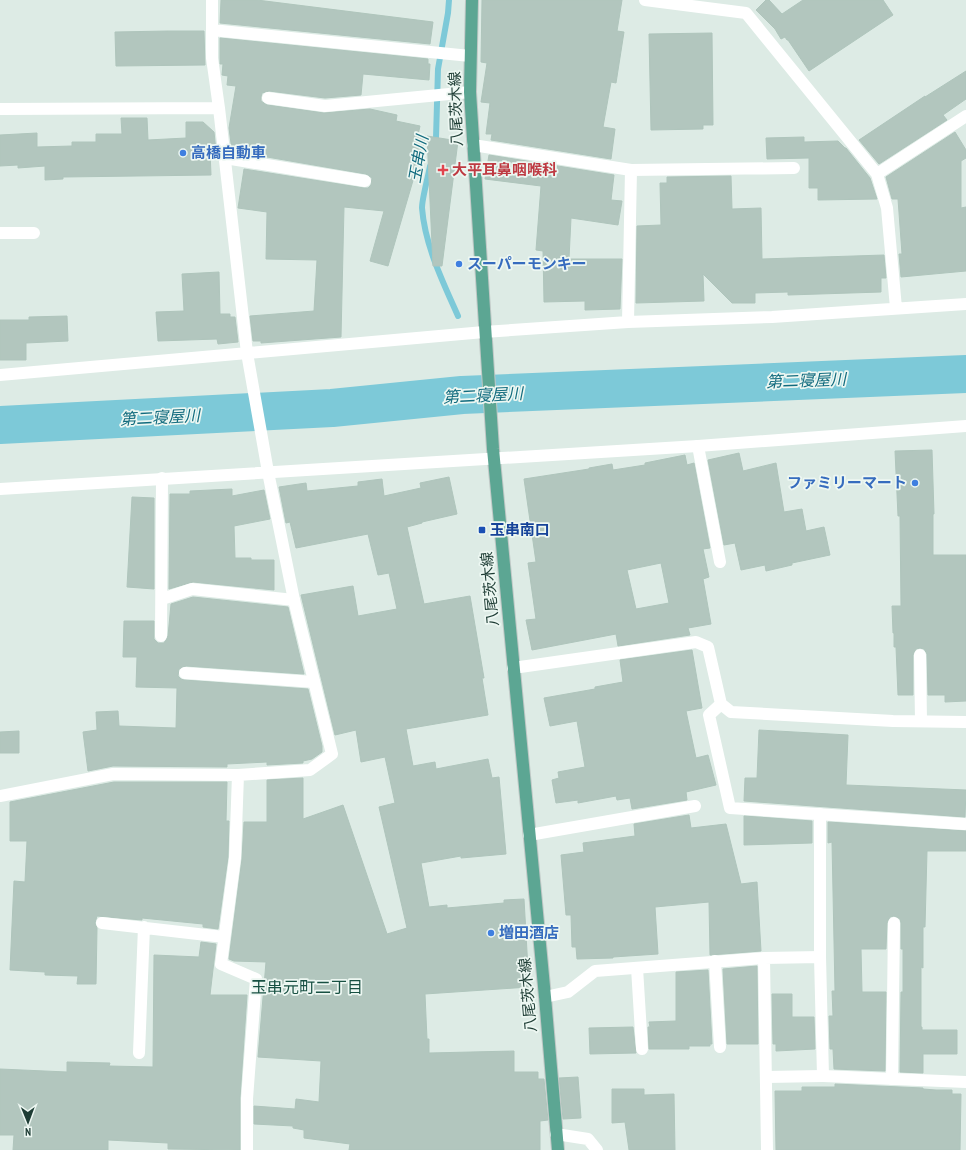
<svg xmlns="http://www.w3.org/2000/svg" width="966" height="1150" font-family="'PT Sans Narrow','Noto Sans JP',sans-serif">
	<rect width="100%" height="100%" fill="#ddebe5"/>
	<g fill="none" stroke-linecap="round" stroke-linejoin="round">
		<!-- stream -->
		<path stroke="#7dc9d8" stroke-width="6" d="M 434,145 L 436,138 L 438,69 L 448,13 L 449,0
			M 430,166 C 428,178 422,198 422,208 C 425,246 443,282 458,316"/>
		<!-- river -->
		<path stroke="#7dc9d8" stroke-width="38" d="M 0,425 L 332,408 L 462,395 L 966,374"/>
	</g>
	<!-- building -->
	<path fill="#b2c6be" stroke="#afc5bc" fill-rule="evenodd" d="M 221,0 L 257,0 L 433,22 L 430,44 L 220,23 Z
		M 482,0 L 622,0 L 617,31 L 624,32 L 616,83 L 611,82 L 603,127 L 615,129 L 611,159 L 491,140 L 492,134 L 486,134 L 490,103 L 481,102 L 487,63 L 481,62 Z
		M 766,0 L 769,0 L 782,14 L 803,0 L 883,0 L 893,15 L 809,71 L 788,40 L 787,40 L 785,37 L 781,39 L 775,29 L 756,10 Z
		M 168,31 L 204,31 L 205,65 L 116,66 L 115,32 Z
		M 712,33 L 713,125 L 703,125 L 703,129 L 651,130 L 649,34 Z
		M 220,38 L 428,59 L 428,64 L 430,64 L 429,80 L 363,74 L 361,95 L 325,98 L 269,91 L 262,93 L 261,97 L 261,101 L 267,105 L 324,113 L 370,109 L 397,115 L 396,121 L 420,126 L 418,135 L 426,136 L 388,266 L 370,261 L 384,211 L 344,207 L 341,337 L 261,343 L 261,341 L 253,341 L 250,316 L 314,311 L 317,260 L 266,259 L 267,212 L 238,208 L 244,169 L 364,188 L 368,188 L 371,185 L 372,178 L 366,174 L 232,151 L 229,128 L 236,86 L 227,85 L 228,76 L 222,75 L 223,64 L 220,64 Z
		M 966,71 L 966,99 L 943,115 L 947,120 L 879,164 L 859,140 L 925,96 L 925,97 Z
		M 121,118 L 147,118 L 148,140 L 186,138 L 186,122 L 203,122 L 214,132 L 216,151 L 210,151 L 211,175 L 63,177 L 63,179 L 45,180 L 45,166 L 18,168 L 18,165 L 0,166 L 0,135 L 37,133 L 37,147 L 72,146 L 72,142 L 96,142 L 96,134 L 122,134 Z
		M 955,132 L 966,150 L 966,158 L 961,161 L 961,208 L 966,207 L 966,271 L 901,277 L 899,254 L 902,254 L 898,199 L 892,199 L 886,177 Z
		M 427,136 L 458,141 L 442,266 L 433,266 Z
		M 804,137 L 804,142 L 838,141 L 845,148 L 846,148 L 870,178 L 877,199 L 818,200 L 818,188 L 809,188 L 809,158 L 767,159 L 766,138 Z
		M 489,155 L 614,175 L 611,200 L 622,201 L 618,225 L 571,218 L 569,259 L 622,259 L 620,309 L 585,310 L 585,301 L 544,302 L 543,251 L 536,250 L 541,186 L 485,179 Z
		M 731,176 L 732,209 L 761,208 L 762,259 L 884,255 L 886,278 L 881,278 L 881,292 L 788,295 L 788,292 L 755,293 L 755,303 L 732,303 L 703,274 L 704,301 L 636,303 L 637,226 L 661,225 L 660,183 L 667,183 L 667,177 Z
		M 219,272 L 220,314 L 230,314 L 230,317 L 235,317 L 238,342 L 218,344 L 217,339 L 158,341 L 156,312 L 184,311 L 182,274 Z
		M 67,316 L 68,341 L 26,343 L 26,360 L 0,360 L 0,320 L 29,320 L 29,317 Z
		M 932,450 L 934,514 L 933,514 L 933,555 L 966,555 L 966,701 L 945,702 L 945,695 L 928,695 L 927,654 L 924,649 L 920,648 L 916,649 L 913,655 L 913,695 L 898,695 L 896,647 L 894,647 L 894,633 L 893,633 L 892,606 L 901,606 L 900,516 L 898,516 L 895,451 Z
		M 739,453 L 743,471 L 776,463 L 784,512 L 802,509 L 806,531 L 824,527 L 830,555 L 792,563 L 792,565 L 766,571 L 765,565 L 741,570 L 735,543 L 724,545 L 708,460 Z
		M 685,455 L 687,465 L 694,463 L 710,548 L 703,549 L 709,577 L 703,579 L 711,624 L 688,628 L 690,635 L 618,646 L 616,634 L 532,650 L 526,620 L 536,619 L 528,563 L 536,562 L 524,479 L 589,469 L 589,468 L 612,464 L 613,470 L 645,465 L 645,463 ZM 661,563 L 669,603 L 636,609 L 627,570 Z
		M 449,477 L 457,514 L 422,522 L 422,523 L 407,527 L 424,604 L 470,596 L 484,678 L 482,678 L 488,715 L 406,729 L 413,766 L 435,762 L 436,769 L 488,759 L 492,778 L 499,777 L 506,854 L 461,858 L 461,856 L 421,863 L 429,907 L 447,905 L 447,908 L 504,903 L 504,900 L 524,899 L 529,987 L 425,994 L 427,1039 L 429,1039 L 429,1053 L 514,1051 L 514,1072 L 538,1072 L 538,1079 L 544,1079 L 548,1120 L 540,1121 L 540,1150 L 349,1150 L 350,1144 L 304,1138 L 304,1130 L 293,1128 L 293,1126 L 254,1124 L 254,1106 L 295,1109 L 296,1099 L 319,1102 L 321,1061 L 258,1057 L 266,962 L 234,961 L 229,959 L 242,859 L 244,822 L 267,822 L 267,780 L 303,778 L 303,819 L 343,805 L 387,934 L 407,928 L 379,807 L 395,803 L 385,757 L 361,762 L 356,730 L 335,735 L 301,595 L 353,586 L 358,616 L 397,609 L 389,573 L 378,575 L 368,534 L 296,548 L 290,522 L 286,523 L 279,487 L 306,483 L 307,491 L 358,486 L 358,482 L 382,479 L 384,496 L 421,488 L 420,483 Z
		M 232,489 L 232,496 L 264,490 L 270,519 L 234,526 L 235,558 L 251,558 L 251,560 L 274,560 L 274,590 L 193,582 L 169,589 L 170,494 L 190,494 L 190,491 Z
		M 132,497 L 154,498 L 154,589 L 127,587 Z
		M 193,597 L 288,607 L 304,674 L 186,666 L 179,669 L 178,676 L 181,679 L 184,680 L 308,689 L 322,746 L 322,752 L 312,759 L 303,761 L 303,763 L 267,765 L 267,762 L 227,764 L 227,767 L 113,766 L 88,771 L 83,732 L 97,730 L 96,712 L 118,711 L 119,726 L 176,728 L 177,688 L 136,687 L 137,657 L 123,657 L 124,621 L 154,621 L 154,639 L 158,643 L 164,643 L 168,636 L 171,604 Z
		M 692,650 L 702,708 L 686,711 L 696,758 L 708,755 L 716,785 L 686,792 L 687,800 L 632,809 L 630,798 L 617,800 L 616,796 L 578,803 L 578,800 L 556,803 L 552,780 L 559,778 L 558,772 L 585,767 L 577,721 L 550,726 L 544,698 L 595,689 L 595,687 L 623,682 L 620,660 Z
		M 759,730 L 848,735 L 846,785 L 966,790 L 965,817 L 744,801 L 745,778 L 757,778 Z
		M 19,731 L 19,753 L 0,753 L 0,732 Z
		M 114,782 L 227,782 L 226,821 L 229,821 L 228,857 L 218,929 L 203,927 L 203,924 L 142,918 L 142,920 L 97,916 L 95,923 L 97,928 L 96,984 L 77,984 L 78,976 L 45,975 L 45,972 L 10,970 L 14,881 L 25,882 L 27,841 L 10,841 L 10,802 Z
		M 689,815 L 691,828 L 726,824 L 741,884 L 757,882 L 761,951 L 710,955 L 709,902 L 655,907 L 658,954 L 613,957 L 613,958 L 577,959 L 576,947 L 572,947 L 571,915 L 566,915 L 561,855 L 584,852 L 583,843 L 635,836 L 634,824 Z
		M 744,816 L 812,821 L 812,843 L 744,845 Z
		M 828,822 L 966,831 L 966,851 L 927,851 L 925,927 L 923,927 L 923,968 L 921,967 L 921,1027 L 922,1027 L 922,1030 L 957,1030 L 957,1054 L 923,1054 L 923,1073 L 900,1072 L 901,992 L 903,992 L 903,949 L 901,949 L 901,923 L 900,919 L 894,916 L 890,917 L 887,923 L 886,949 L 861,949 L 862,992 L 886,992 L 885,1071 L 834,1069 L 833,1049 L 830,1049 L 829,1016 L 833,1016 L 832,991 L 835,991 L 832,842 L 828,843 Z
		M 201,942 L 216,944 L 210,995 L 247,995 L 240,1098 L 240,1150 L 168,1149 L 168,1143 L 108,1140 L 108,1150 L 13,1150 L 14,1135 L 0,1135 L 0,1069 L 67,1072 L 67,1062 L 110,1063 L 109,1066 L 153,1067 L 154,955 L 199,957 Z
		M 757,966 L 758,1044 L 727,1044 L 723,969 Z
		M 708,970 L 712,1044 L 710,1044 L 710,1046 L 689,1046 L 689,1049 L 649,1049 L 648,1027 L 650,1027 L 649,1022 L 676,1021 L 676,972 Z
		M 772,994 L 792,994 L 792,1017 L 814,1017 L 815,1049 L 776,1051 L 776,1044 L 773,1044 Z
		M 633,1027 L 636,1053 L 590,1054 L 589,1028 Z
		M 578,1077 L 581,1118 L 563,1119 L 559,1078 Z
		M 835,1084 L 923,1088 L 923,1089 L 936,1090 L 952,1090 L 952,1094 L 961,1094 L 960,1150 L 776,1150 L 775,1091 L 802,1091 L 802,1087 L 835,1087 Z
		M 612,1089 L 644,1089 L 644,1095 L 674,1094 L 675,1150 L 629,1150 L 625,1122 L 612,1123 Z"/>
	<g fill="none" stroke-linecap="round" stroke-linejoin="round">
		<defs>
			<path id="primary" d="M 472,0 L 470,92 L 493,449 L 545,997 L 558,1150"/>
		</defs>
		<!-- primary casing -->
		<use href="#primary" stroke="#c0c8c6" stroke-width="14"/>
		<!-- service -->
		<path stroke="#fff" stroke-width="12" d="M 698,446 L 720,562
			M 162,599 L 192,589 L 294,600
			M 161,636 L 162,478
			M 920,655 L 921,721
			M 185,673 L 314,682
			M 820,957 L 820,814
			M 715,961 L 720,1047
			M 637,968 L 642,1049
			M 766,1077 L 823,1076
			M 892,1079 L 894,923"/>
		<!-- minor -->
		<path stroke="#fff" stroke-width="12" d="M 645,0 L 746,13 L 877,174 L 887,208 L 896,308
			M 212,30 L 470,56
			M 268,98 L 325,106 L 470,92
			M 0,109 L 219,108
			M 473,145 L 631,170
			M 225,158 L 365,181
			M 877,174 L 966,116
			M 0,233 L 34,233
			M 628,322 L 631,170 L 794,168
			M 0,375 L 484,332 L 628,322 L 772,317 L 966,304
			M 0,489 L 698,446 L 966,426
			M 513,668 L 696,642 L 708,647 L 721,704 L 731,712 L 893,721 L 966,722
			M 721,704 L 709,715 L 730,808 L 964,824
			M 238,775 L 235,858 L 221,964 L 256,979 L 247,1099 L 247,1150
			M 0,796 L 113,774 L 238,775 L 310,770 L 332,754 L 294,600 L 268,472 L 247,353 L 219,108 L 212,58 L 212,0
			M 529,835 L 695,806
			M 102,923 L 224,937
			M 764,958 L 767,1150
			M 545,997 L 568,992 L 595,971 L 764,958 L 820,957 L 823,1076 L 966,1082
			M 139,1053 L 144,927
			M 556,1134 L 588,1139 L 597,1150"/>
		<!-- primary -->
		<use href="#primary" stroke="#5ca693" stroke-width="12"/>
	</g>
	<!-- markers -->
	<g fill="#3f7fe0" stroke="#edf7f2" stroke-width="1.5">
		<circle cx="183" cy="153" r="4"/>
		<circle cx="459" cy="264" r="4"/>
		<circle cx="915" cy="483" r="4"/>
		<circle cx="491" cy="933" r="4"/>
	</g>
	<path fill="#e0444e" stroke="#edf7f2" stroke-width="1.5" d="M441 164h4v4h4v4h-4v4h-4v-4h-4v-4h4z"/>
	<rect fill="#1a4fb4" stroke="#edf7f2" stroke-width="1.5" x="478" y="526" width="8" height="8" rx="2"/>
	<g text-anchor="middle" stroke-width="3.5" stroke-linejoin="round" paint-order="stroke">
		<!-- street labels -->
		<g font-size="15" fill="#1d3c34" stroke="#edf7f2">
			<text transform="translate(456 109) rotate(-92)" y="5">八尾茨木線</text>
			<text transform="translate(490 589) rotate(-95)" y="5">八尾茨木線</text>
			<text transform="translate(528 995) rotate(-95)" y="5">八尾茨木線</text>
		</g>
		<!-- shop labels -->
		<g font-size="15" font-weight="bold" fill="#366cbe" stroke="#edf7f2" text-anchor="start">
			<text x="191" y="158">高橋自動車</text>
			<text x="467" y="269">スーパーモンキー</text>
			<text x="907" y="488" text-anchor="end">ファミリーマート</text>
			<text x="499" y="938">増田酒店</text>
		</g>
		<!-- health labels -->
		<g font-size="15" font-weight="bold" fill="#be3a42" stroke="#edf7f2" text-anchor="start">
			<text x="452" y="175">大平耳鼻咽喉科</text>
		</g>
		<!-- transit labels -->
		<g font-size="15" font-weight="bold" fill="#164399" stroke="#edf7f2" text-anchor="start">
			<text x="490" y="535">玉串南口</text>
		</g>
		<!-- water labels -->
		<g font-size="16" font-style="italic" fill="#116b7e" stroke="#edf7f2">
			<text transform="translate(418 159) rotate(-80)" y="6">玉串川</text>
			<text transform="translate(806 380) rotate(-2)" y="6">第二寝屋川</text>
			<text transform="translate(483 395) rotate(-3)" y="6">第二寝屋川</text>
			<text transform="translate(160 417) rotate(-3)" y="6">第二寝屋川</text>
		</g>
		<!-- neighbourhood labels -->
		<g font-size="16" fill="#175042" stroke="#edf7f2">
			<text x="307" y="993">玉串元町二丁目</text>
		</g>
	</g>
	<!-- north arrow -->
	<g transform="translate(28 1122) rotate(179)" stroke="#edf7f2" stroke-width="3" paint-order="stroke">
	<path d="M0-3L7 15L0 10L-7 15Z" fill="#1d3c34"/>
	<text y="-6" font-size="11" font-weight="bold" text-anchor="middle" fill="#1d3c34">N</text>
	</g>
</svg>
